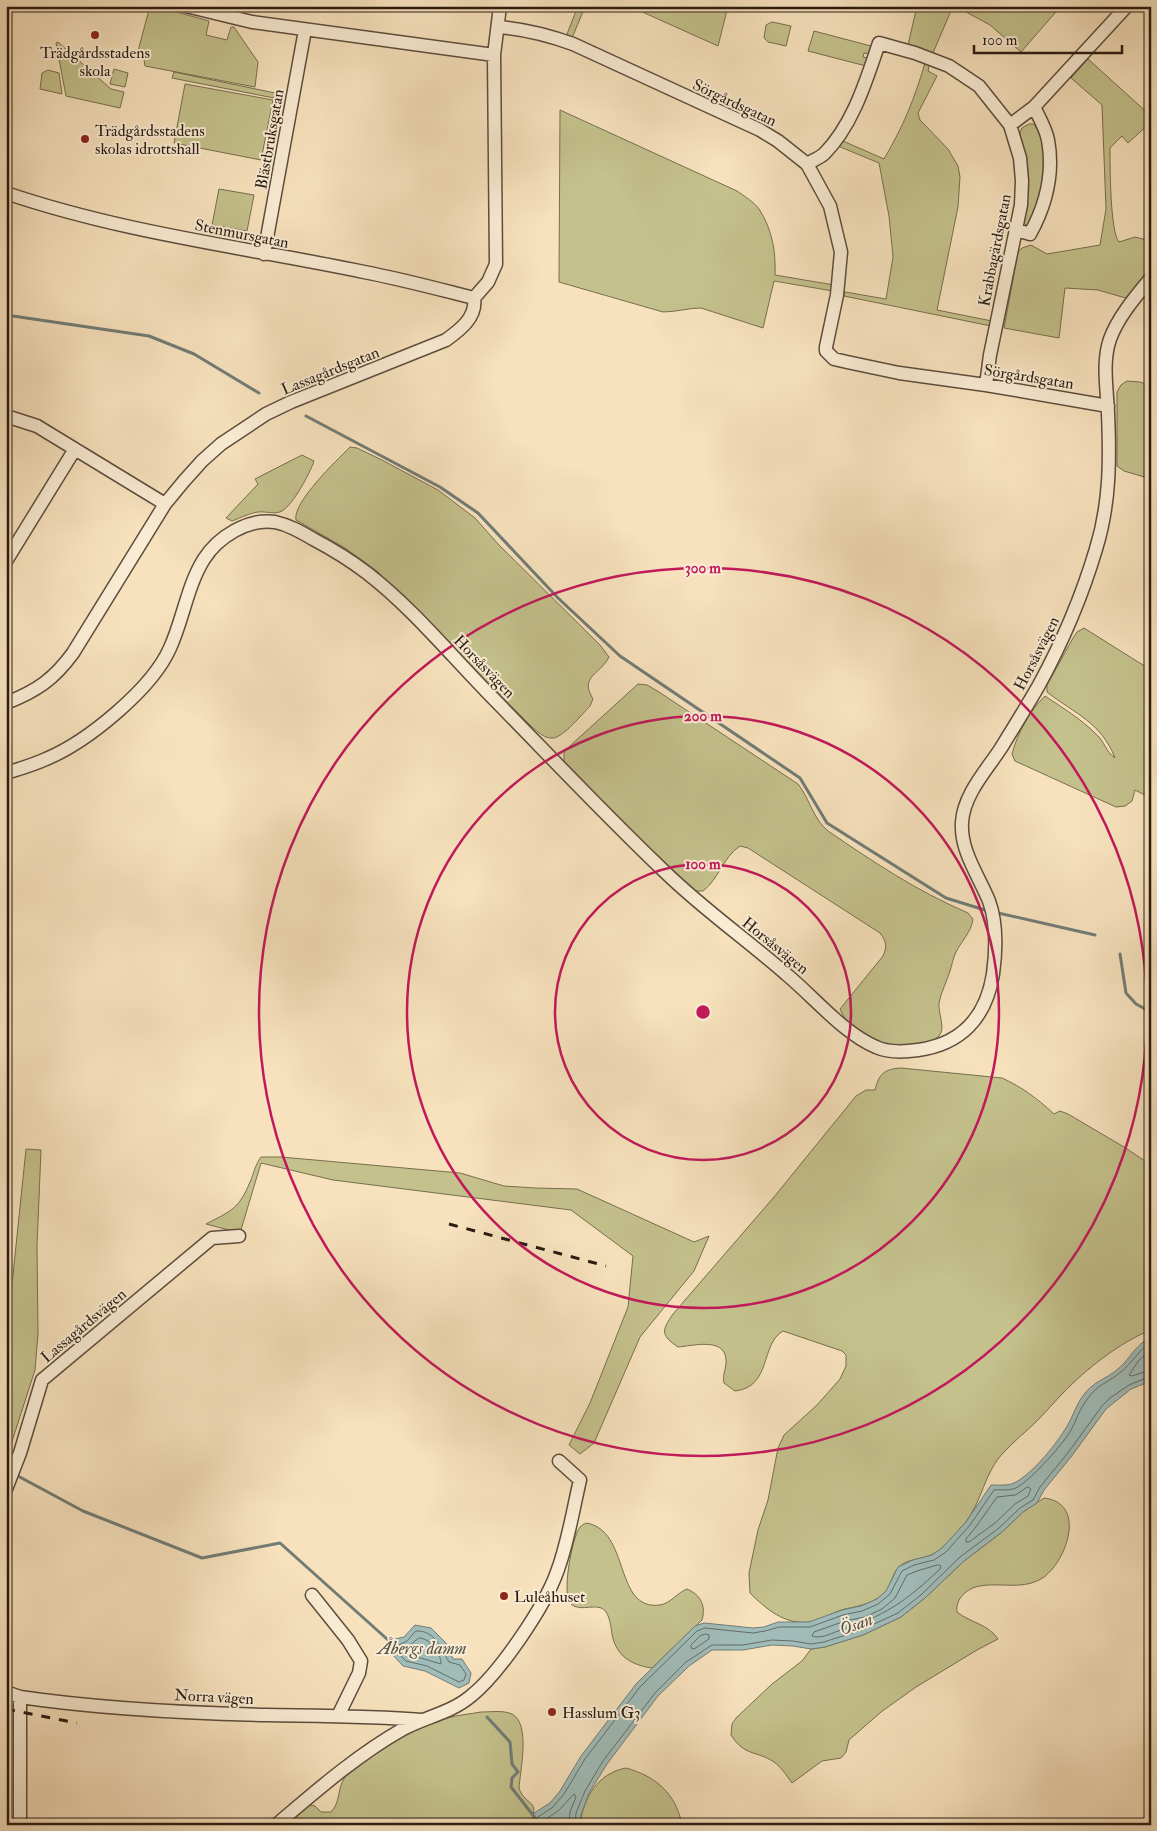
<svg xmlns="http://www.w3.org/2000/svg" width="1157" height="1831" font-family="'IM FELL Double Pica',serif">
	<rect width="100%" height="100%" fill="#f7e2bd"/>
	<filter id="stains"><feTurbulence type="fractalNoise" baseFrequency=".004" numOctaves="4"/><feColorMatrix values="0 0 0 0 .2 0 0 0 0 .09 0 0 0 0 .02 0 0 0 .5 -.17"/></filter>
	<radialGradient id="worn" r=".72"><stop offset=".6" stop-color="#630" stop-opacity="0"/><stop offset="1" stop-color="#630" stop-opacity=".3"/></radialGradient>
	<!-- green -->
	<path fill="#c4c18c" stroke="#776e4f" d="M 150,6 L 155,6 L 209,21 L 206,35 L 227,40 L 231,27 L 234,27 L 258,62 L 255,87 L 145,66 L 143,53 L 138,51 Z
		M 578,6 L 596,6 L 585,7 L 572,38 L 567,34 Z
		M 629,6 L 728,6 L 718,46 Z
		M 917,6 L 953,6 L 933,53 L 908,45 Z
		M 955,6 L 1061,6 L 1021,52 L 990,25 Z
		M 772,22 L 791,26 L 786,46 L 768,42 L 764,38 L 766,25 Z
		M 814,31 L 871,46 L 869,54 L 864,53 L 863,57 L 868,58 L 866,66 L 808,51 Z
		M 58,42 L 111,89 L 124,92 L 120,108 L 66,96 L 56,43 Z
		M 1088,59 L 1151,116 L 1151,122 L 1128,143 L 1122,136 L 1110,148 C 1110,165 1110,232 1119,242 L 1135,237 L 1151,241 L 1151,272 L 1129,299 L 1098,290 L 1065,288 L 1059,338 L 1004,328 L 1018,252 L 1022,248 L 1031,245 L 1047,254 L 1100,245 L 1106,209 L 1102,105 L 1071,78 Z
		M 925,63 L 929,65 L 928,71 L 937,76 L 918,113 L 920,120 L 948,149 L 958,166 L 960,177 L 958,207 L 937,310 L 992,321 L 991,326 L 844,296 L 845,292 L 886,299 L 893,257 L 889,216 L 879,163 L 838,146 L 843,141 L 884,159 C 904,125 914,100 925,63 Z
		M 114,69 L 128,73 L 125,87 L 110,84 Z
		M 48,70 L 59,73 L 62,94 L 40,89 L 42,73 Z
		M 174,72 L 275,93 L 274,98 L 172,78 Z
		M 185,84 L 273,100 L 261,160 L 174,143 Z
		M 560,110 L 737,191 C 744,196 754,202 759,209 C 772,229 776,251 775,275 L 834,285 L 833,291 L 774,281 L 763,328 L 701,308 C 688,308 676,312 663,312 L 559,282 Z
		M 1029,124 L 1033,124 C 1049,135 1045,191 1038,208 C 1035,214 1031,220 1027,226 L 1024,223 L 1028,177 L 1024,151 L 1019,135 L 1022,128 Z
		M 219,189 L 254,195 L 247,231 L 212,225 Z
		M 1127,381 L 1140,382 L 1151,386 L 1151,479 L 1124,471 L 1117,466 L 1117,392 L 1121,385 Z
		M 350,447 L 357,448 L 380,459 L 438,490 L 475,518 L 499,545 L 600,645 L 609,657 C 600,675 579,676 593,699 L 590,706 C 583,713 564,737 553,738 C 545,739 538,732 532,727 L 377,571 L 345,548 L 296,520 C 292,503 337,460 350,447 Z
		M 302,455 L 314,461 C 310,473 293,505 282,511 C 275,515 266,511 258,512 C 250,513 240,518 232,521 L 226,518 L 258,484 L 255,479 Z
		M 1084,628 L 1151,670 L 1151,798 L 1135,790 L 1132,801 L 1125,806 L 1116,807 L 1015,761 L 1012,754 C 1017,734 1030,710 1045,696 C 1063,708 1081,719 1096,734 C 1105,742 1105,751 1115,758 C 1101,722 1075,714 1047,692 L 1047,685 L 1073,638 L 1077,632 Z
		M 638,684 L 647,685 L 659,692 L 798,784 C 810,799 813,819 828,831 C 875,863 915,890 968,913 L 973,919 C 971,933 962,940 956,952 C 953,958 952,965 950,971 C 947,981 941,992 939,1003 C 938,1014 946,1028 939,1036 C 935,1040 930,1041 925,1043 C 897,1053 852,1039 840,1009 L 883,956 C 887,947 887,942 880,933 L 748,848 L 740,846 C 723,857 719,879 703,891 L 695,891 L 647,848 L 564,761 L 564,752 L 571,745 Z
		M 901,1068 L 1002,1078 C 1022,1087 1038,1099 1054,1114 L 1060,1111 L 1068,1114 L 1124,1147 L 1151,1165 L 1151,1330 C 1120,1342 1085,1370 1062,1394 C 1054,1402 1047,1411 1039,1419 C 1027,1431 1014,1441 1003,1453 C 984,1473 982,1502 965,1523 C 956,1533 945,1548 933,1554 C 923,1560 906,1558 898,1568 C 892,1574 891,1585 886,1591 C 876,1603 859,1606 845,1609 C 833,1612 822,1620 809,1622 C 785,1625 766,1609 750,1593 L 749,1573 L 758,1530 L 768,1500 L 778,1448 L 784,1435 L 817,1405 L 840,1379 L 846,1366 L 846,1355 L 842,1351 L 783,1331 C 760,1344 772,1387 735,1391 L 724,1383 C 722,1374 727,1368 726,1359 C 724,1337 692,1346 678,1347 C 660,1335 662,1330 673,1314 L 774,1197 L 856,1096 L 866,1090 L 875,1090 C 879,1074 884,1069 901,1068 Z
		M 26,1149 L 41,1150 L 37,1246 L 38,1334 L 35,1370 L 6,1460 L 6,1343 Z
		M 261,1157 L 281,1157 L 460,1173 L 504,1186 L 535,1188 L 577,1189 L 694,1242 L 709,1236 L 694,1271 L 640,1337 L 594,1443 L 580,1454 L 569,1445 L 590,1403 L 628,1307 L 633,1256 L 571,1210 L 333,1180 L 261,1163 L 240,1233 L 206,1224 C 231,1211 239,1209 250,1182 C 254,1173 255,1165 261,1157 Z
		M 1044,1498 C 1087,1503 1067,1560 1044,1577 C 1024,1591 1001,1582 980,1586 C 967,1588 955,1599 957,1612 C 971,1623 988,1624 998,1639 L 977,1650 L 916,1687 L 881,1712 L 849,1740 L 846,1752 L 841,1758 L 822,1761 L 792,1783 C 787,1776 781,1767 774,1762 C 756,1750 745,1757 731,1735 L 732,1724 L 736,1718 L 772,1684 L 802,1661 L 811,1649 L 825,1647 L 863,1635 L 901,1617 L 925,1598 L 964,1561 L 1002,1532 L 1023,1512 Z
		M 586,1523 C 631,1530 613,1611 660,1605 C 671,1603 677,1593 687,1589 C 701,1595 706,1606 702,1620 L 652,1668 C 631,1665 616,1656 612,1634 C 611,1627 610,1618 606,1612 C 599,1601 581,1613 571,1604 C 561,1596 572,1537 580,1527 C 582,1525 584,1524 586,1523 Z
		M 481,1712 C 491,1712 503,1710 512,1714 C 531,1724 520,1771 519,1788 C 525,1807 542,1798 529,1825 L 286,1825 L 305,1807 L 311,1805 L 315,1806 L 321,1812 L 331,1812 C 341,1802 337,1788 345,1777 C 360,1757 422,1725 447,1718 C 458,1715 470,1714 481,1712 Z
		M 626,1768 C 655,1776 676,1793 682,1825 L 580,1825 C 583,1798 598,1773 626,1768 Z"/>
	<!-- water -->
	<path fill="#a0bcb9" stroke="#717c76" d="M 1151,1337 L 1151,1381 L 1131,1389 L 1106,1409 L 1071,1457 L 1044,1490 L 1037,1503 L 1023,1512 L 1002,1532 L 964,1561 L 925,1598 L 901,1617 L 863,1635 L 825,1647 L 811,1649 L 793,1646 L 772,1645 L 743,1650 L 712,1650 L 689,1666 L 658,1696 L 607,1764 L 589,1793 L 581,1815 L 580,1825 L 529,1825 L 534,1813 L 550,1803 L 560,1791 L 581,1756 L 636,1684 L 695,1626 L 704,1623 L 753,1628 L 764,1627 L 778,1622 L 809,1622 L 842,1610 L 861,1606 L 877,1599 L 886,1591 L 898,1567 L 913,1560 L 932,1555 L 942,1548 L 966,1522 L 991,1485 C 998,1485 1008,1486 1014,1483 C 1031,1475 1054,1447 1064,1431 C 1072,1420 1075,1407 1082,1397 C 1093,1381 1105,1380 1118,1369 C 1131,1358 1134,1346 1151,1337 Z
		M 415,1625 L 431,1628 L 446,1643 L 453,1659 L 462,1659 L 471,1673 L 469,1683 L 459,1688 L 425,1671 L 403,1666 L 391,1653 L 395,1639 L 404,1637 Z"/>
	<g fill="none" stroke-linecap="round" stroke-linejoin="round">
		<!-- shore -->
		<path stroke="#656c66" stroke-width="1" d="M 1151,1350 L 1139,1360 L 1129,1375 L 1132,1376 L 1151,1370
			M 1028,1487 L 1031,1489 L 1028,1496 L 1015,1504 L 995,1523 L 969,1542 L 966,1542 L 966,1539 L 975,1528 L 997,1497 L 1015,1495 Z
			M 938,1565 L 941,1566 L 940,1569 C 905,1602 885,1616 838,1631 C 830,1634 821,1639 812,1636 L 814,1632 L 845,1621 L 865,1617 L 882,1609 L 895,1598 L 907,1575 L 917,1571 Z
			M 416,1631 C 435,1630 441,1648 449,1662 L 460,1665 L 466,1674 L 464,1680 L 459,1682 L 427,1666 L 406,1661 L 397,1652 L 399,1645 L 407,1641 Z
			M 706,1634 L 709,1635 L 709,1639 L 694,1649 L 691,1648 L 691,1645 L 700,1636 Z
			M 419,1638 C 430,1638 441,1653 441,1664 L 410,1655 L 406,1652 L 406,1649 Z
			M 534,1825 L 538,1817 L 553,1807 L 564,1794 L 585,1759 L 640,1687 L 697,1631 L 705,1628 L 753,1633 L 765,1631 L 779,1627 L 810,1627 L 843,1615 L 862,1611 L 878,1604 L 890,1594 L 902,1571 L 914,1565 L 934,1560 L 946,1552 L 970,1525 L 994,1490 C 1000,1489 1007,1491 1013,1489 C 1026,1486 1062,1445 1070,1432 C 1076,1421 1080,1408 1088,1398 C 1098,1384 1109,1382 1121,1372 C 1132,1363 1138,1351 1151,1342
			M 541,1825 L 543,1821 L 558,1811 L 574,1794 L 576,1797 L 570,1812 L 569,1825
			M 575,1825 L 576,1813 L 585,1791 L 603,1761 L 655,1693 L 686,1662 L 712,1645 L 743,1645 L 772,1640 L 793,1641 L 811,1644 L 824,1642 L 861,1630 L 898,1613 L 922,1594 L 960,1557 L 999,1528 L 1020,1508 L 1033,1500 L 1040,1487 L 1067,1454 L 1102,1406 L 1110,1398 L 1129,1385 L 1151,1376"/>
		<!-- stream -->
		<path stroke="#717c76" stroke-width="3" d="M 6,315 L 149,336 L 194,354 L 259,393
			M 306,416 L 440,487 L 478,513 L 558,598 L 620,656 L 800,778 L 827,823 L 946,898 L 988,911
			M 998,913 L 1095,935
			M 1120,954 L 1126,993 L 1136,1004 L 1151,1012
			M 16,1475 L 83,1511 L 202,1558 L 280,1543 L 397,1648
			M 487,1717 L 510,1742 L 512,1764 L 518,1772 L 512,1778 L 511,1787 L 536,1819"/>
		<defs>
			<path id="minor" d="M 186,6 L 252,22 L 494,55
				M 498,27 C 524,29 548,35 573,44 L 760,130 L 778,141 L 807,164 L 830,206 L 841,252 L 837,295 L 826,347 L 826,351 L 834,359 L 847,362 L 899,373 L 986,385 L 1108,406
				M 1010,125 L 1034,107 L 1127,6
				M 807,164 C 812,161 819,158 824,154 C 853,125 866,81 879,43 L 915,53 L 949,66 L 979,86 L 1010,125 L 1020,158 L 1022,181 L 1021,205 L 990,355 L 986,385
				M 6,193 C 124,233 243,247 364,272 C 401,279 438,289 474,298
				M 1017,230 L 1030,234 C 1046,205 1054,173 1048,140 C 1046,129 1039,117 1034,107
				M 264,254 L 305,30
				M 6,416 L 37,426 L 165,504
				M 6,561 L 75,449
				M 6,703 C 37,691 54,679 73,653 L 165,504 L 184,481 L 202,461 L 221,444 L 266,414 L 291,402 L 446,340 C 460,330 477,317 474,298 L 488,282 L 496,264 L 494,55 L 500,6
				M 6,773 C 19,769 33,765 46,759 C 87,742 152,689 170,648 C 183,620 187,586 204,559 C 218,537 248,518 275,522 C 289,525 301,532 313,539 C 332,549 350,560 367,573 C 411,607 448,652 487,692 C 546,752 604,814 665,872 C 703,909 746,939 786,974 C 814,997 843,1033 876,1047 C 889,1053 904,1052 918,1050 C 961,1044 986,1018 993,974 C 996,952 997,923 989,901 C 979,876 960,851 962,822 C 964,794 986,771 1001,748 C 1014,727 1027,706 1039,685 C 1063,641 1082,596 1096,549 C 1110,504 1110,460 1108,413 C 1107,389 1102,362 1110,339 C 1118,317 1136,296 1151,278
				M 6,1489 L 20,1453 L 42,1380 L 212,1238 L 239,1236
				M 312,1595 L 348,1640 L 361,1661 L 359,1673 L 338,1716
				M 6,1692 L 20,1697 C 102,1709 184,1713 266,1715 C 318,1716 370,1716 422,1720
				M 20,1825 L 20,1697
				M 276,1825 C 316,1791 357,1755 403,1729 C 425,1717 451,1713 471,1696 C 499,1674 545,1606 557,1572 C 568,1543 573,1510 580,1480 L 559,1461"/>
		</defs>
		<!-- minor casing -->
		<use href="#minor" stroke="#5d4d3d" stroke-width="15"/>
		<!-- minor -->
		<use href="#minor" stroke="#faecd4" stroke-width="12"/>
		<!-- rail -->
		<path stroke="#2a1b12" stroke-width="3" stroke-dasharray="9 9" stroke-linecap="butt" d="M 449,1224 L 606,1266
			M 6,1709 L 77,1723"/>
	</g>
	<!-- distance rings -->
	<g fill="none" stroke="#c2185b" stroke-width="2.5">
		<circle cx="703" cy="1012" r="148"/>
		<circle cx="703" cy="1012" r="296"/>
		<circle cx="703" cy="1012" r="444"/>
	</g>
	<!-- markers -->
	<g fill="#8f2418" stroke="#faecd4" stroke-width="2">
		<circle cx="95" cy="35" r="5"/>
		<circle cx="85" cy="139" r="5"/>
		<circle cx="504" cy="1596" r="5"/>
		<circle cx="552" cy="1712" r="5"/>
	</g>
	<g text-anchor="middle" stroke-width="4" stroke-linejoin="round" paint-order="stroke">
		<!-- poi labels -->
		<g font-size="16" fill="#2a1b12" stroke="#faecd4" text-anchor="start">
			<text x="95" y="58" text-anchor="middle">Trädgårdsstadens<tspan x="95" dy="18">skola</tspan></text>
			<text x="95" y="136">Trädgårdsstadens<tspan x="95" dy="18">skolas idrottshall</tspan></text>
			<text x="514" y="1602">Luleåhuset</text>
			<text x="562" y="1718">Hasslum G3</text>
		</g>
		<!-- street labels -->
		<g font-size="16" fill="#2a1b12" stroke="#faecd4">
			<text transform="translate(735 102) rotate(25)" y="6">Sörgårdsgatan</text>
			<text transform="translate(269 139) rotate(-80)" y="6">Blästbruksgatan</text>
			<text transform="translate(242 233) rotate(11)" y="6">Stenmursgatan</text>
			<text transform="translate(994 250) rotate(-79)" y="6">Krabbagärdsgatan</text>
			<text transform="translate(330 370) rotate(-22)" y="6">Lassagårdsgatan</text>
			<text transform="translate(1029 376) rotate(9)" y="6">Sörgårdsgatan</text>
			<text transform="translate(1036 653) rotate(-63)" y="6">Horsåsvägen</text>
			<text transform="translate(485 666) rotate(46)" y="6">Horsåsvägen</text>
			<text transform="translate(776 945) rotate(39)" y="6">Horsåsvägen</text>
			<text transform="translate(83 1325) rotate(-40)" y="6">Lassagårdsvägen</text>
			<text transform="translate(214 1696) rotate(3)" y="6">Norra vägen</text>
		</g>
		<!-- water labels -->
		<g font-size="18" font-style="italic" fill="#53534c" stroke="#faecd4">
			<text transform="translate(856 1624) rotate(-20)" y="6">Ösan</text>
			<text x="422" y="1654">Åbergs damm</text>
		</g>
	</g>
	<circle cx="703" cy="1012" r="8" fill="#c2185b" stroke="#faecd4" stroke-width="2.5"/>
	<g font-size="15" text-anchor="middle" font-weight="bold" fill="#c2185b" stroke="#faecd4" stroke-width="4" stroke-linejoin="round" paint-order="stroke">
		<text x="703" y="573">300 m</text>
		<text x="703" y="721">200 m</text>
		<text x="703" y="869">100 m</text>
	</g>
	<!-- margin -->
	<rect width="1157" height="1831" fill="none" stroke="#f7e2bd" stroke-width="25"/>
	<rect x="8" y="8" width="1142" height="1816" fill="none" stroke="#2a1b12" stroke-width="2.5"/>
	<rect x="12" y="12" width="1132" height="1806" fill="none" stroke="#2a1b12"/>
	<!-- scale -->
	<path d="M974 45v8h148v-8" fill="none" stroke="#2a1b12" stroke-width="2.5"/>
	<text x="982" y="45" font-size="15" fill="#2a1b12" stroke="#faecd4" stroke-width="4" paint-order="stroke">100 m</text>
	<rect width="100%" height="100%" filter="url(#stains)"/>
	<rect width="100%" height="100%" fill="url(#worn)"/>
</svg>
